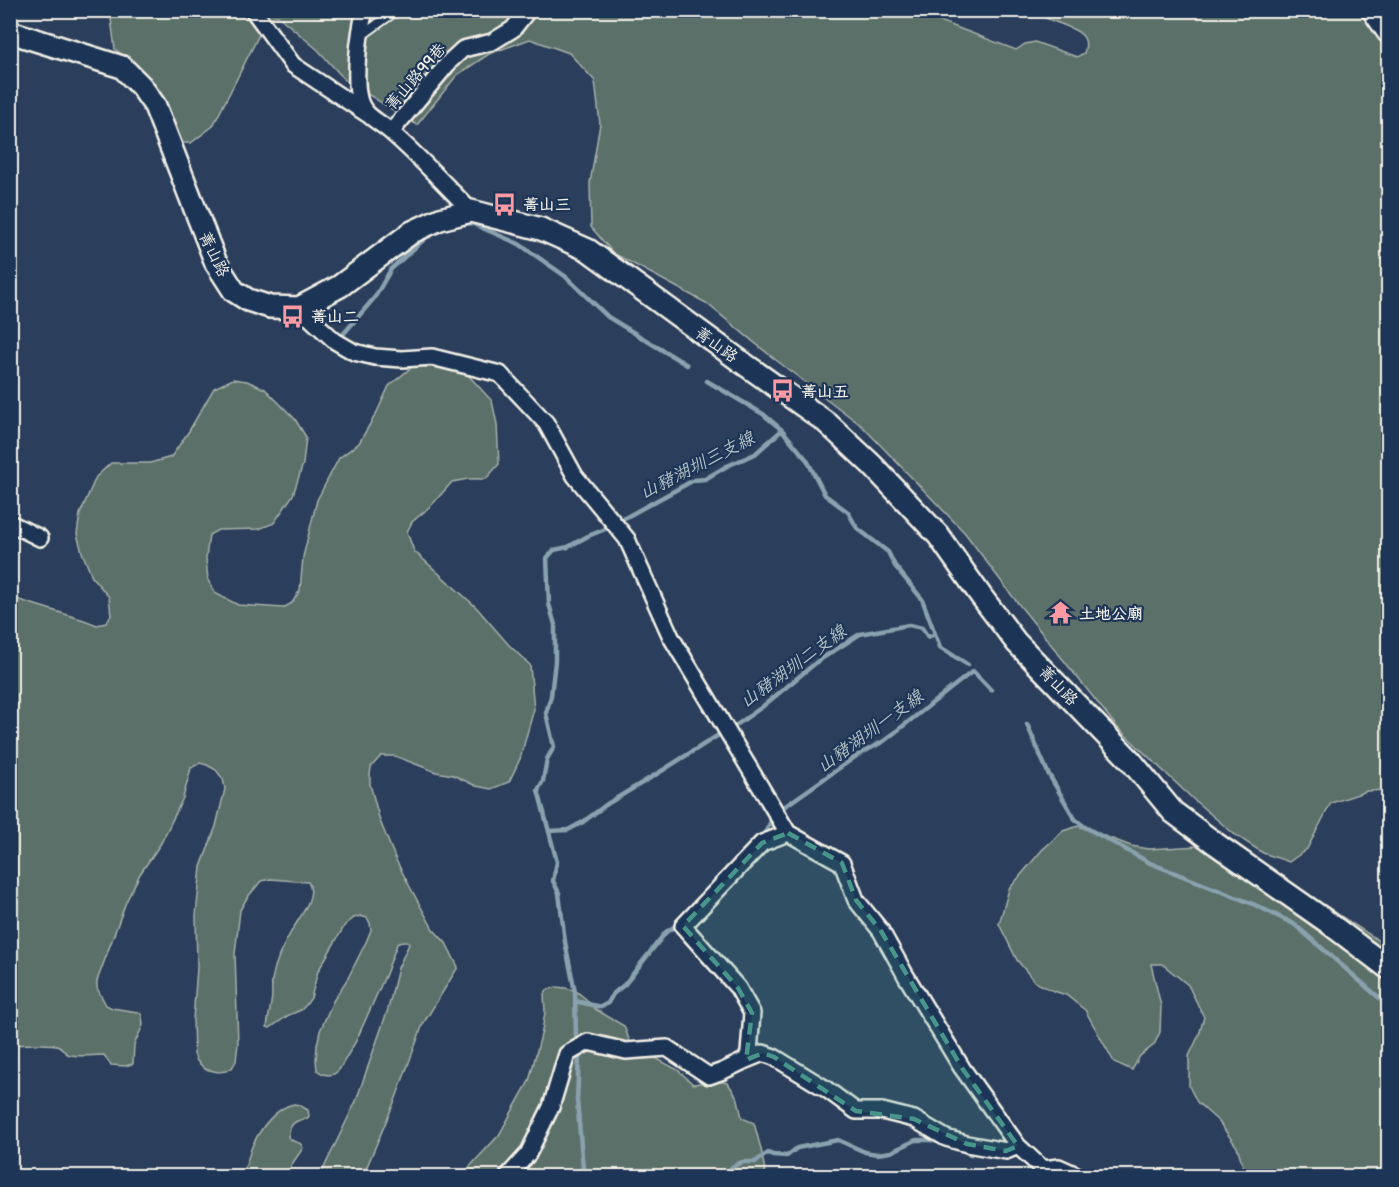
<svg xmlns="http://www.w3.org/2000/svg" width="1399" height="1187" font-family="'Balsamiq Sans','LXGW WenKai TC',sans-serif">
	<rect width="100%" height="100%" fill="#2b3e5b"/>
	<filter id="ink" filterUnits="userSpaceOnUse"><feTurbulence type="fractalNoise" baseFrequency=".0167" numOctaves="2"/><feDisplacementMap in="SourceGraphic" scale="12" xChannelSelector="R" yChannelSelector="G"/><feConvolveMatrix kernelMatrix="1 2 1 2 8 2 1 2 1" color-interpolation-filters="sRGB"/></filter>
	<g filter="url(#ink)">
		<!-- green -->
		<path fill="#5c706b" stroke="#a8b0aa" stroke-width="1.5" d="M 923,10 L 937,20 L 1016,50 L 1025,44 L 1035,42 L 1077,57 L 1084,53 C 1091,34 1075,30 1061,24 C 1053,21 1046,18 1038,15 L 1033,11 L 1365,11 L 1388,46 L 1388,790 L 1367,791 L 1331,803 L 1307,849 L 1289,862 L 1263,853 L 1234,834 L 1194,800 L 1117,727 L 1013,597 L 965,533 L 862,426 L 772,357 L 706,303 L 613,253 L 591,227 L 590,183 L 600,124 L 595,81 L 569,53 L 530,39 L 489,54 L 457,75 L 417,125 L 345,80 L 318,50 L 278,16 L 268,17 L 213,126 L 191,143 L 183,143 L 145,73 L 115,49 L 110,11 Z
			M 413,366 L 443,368 L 469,376 L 492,401 L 497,424 L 499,464 L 486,479 L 468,479 L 452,482 L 431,506 L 412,522 L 407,532 L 414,551 L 476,607 L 509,645 L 530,665 L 534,709 L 520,759 L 509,782 L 491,789 L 476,786 L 453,775 L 436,772 L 395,756 L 381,756 L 371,767 L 370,775 L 370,784 L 380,821 L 396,860 L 410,887 L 433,929 L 446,943 L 458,967 L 423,1024 L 396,1098 L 363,1176 L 320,1176 L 356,1101 L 388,1009 L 398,968 L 409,944 L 407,941 L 403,941 L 397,944 L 386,974 L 356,1041 L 339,1070 L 334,1074 L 328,1075 L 323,1074 L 317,1070 L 316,1060 L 317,1045 L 320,1031 L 333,1001 L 348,978 L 366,942 L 371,930 L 370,923 L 367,918 L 360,916 L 354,918 L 345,925 L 318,971 L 311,998 L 306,1005 L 301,1010 L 289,1015 L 270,1028 L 267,1027 C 268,1019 270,1011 271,1003 C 273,996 271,988 272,980 C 275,962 282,948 291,932 C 298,919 318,896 308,882 L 271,879 L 261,881 L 247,898 L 240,910 L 235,954 L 238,1044 L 236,1061 L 232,1068 L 226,1071 L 218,1072 L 205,1069 L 197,1061 L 194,1054 L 193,1020 L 197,968 L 196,915 L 201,867 L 216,826 L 225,789 L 223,779 L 216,770 L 207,765 L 200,763 L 191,768 L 183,798 L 161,843 L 140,874 L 126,902 L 97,981 L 97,988 L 106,1005 L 112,1008 L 138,1012 L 142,1015 L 143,1025 L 134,1045 L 133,1064 L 125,1066 L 111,1065 L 104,1055 C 94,1055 80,1057 70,1055 C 64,1054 64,1049 59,1046 C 50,1042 21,1045 11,1045 L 10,597 L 84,620 L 97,625 L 106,623 L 111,615 L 109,597 L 92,577 L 82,552 L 77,534 L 80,514 L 96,477 L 111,463 L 150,463 L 171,457 L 189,431 L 214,388 L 233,379 L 247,381 L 265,389 L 295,419 L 306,437 L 303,464 L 293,495 L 274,523 L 259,529 L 218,530 L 209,535 L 206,558 L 208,580 L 215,593 L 238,605 L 283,608 L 292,603 L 300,590 L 303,557 L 317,500 L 339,458 L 359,443 L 377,412 L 389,386 Z
			M 1078,826 L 1131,846 L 1148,849 L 1199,846 L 1218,853 L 1254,860 L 1375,938 L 1388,949 L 1388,1176 L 1235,1176 L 1243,1165 L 1237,1147 L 1219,1122 L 1197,1102 L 1189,1086 L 1189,1056 L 1199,1035 L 1204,1017 L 1188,985 L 1162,964 L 1151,964 L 1161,1006 L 1160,1032 L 1154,1045 L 1140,1056 L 1132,1070 L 1114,1062 L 1085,1010 L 1066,995 L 1051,990 L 1035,982 L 1017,960 L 999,924 L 1009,889 L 1042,850 L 1063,831 Z
			M 556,987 L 566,988 L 576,991 L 586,999 L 595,1009 L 624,1026 L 636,1058 L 650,1055 L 678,1070 L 693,1084 L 718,1081 L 728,1083 L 738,1099 L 742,1118 L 754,1123 L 761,1149 L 766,1176 L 461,1176 L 499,1135 L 529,1081 L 542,1031 L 545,1012 L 544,994 L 547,990 Z
			M 294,1104 L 299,1105 L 308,1110 L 309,1116 L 308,1118 C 295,1121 290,1122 288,1137 C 293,1144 301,1140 303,1148 L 292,1164 L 286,1176 L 242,1176 C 246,1166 249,1154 253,1144 C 261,1128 276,1107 294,1104 Z"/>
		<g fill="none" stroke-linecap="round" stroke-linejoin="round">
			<!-- stream -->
			<path stroke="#89a2ae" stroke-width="4.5" d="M 449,227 L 471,223 L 519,244 L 565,276 L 608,317 L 687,365
				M 340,338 L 375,297 L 391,269 L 430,234
				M 707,381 L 763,414 L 782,430 L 807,460 L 825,495 L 848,512 L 857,528 L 888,552 L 895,566 L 922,599 L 940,647 L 968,665
				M 621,520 L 694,480 L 705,479 L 727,466 L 755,454 L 782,430
				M 1027,724 L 1048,773 L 1075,819 L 1085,827 L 1150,863 L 1253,904 L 1294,924 L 1384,1002
				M 735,726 L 762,707 L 818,661 L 860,634 L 909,625 L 922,628 L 928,637 L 935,634
				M 781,809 L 858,755 L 884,741 L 973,671 L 991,690
				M 549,831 L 568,830 L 583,822 L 607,804 L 660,772 L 725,731
				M 760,838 L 766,831 L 774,815
				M 575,1001 L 601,1007 L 608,1003 L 613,994 L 625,984 L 666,932 L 680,923
				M 576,1037 L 575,992 L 565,942 L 559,893 L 553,881 L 557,862 L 538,790 L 543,781 L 547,759 L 554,747 L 546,713 L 551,696 L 555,661 L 555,625 L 549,604 L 547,558 L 554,550 L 568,547 L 588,536 L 613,526
				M 579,1056 L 577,1100 L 583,1168 L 585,1176
				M 960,1148 L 970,1155
				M 725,1176 L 732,1167 L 742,1162 L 755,1162 L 768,1153 L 773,1155 L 787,1156 L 797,1148 L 838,1140 L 865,1152 L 877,1154 L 891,1152 L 916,1140 L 931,1140 L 943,1143"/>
			<defs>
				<path id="lane" d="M 361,36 L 397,10"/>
				<path id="street" d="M 253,10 L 293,65 L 367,114
					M 365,10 C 359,33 353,80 360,102 C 365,117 381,122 392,133 C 420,157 445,185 471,211
					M 391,132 L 450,61 L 463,49 L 492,42 L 513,29 L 528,10
					M 299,308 L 335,341 L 354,352 L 375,357 L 402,359 L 432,357 L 500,374 L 546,423 L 575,476 L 627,539 L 671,637 L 788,833 L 842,863 L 856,900 L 881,931 L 906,976 L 962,1068 L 1018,1146 L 1043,1169 L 1059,1167 L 1079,1176
					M 10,523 L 40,538
					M 746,1060 L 749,1053 L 752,1013 L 738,988 L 683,926 L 762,843 L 788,833
					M 508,1176 L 528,1154 L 551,1107 L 567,1054 L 588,1042 L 626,1051 L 667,1048 L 709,1076 L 723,1071 L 746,1060 L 763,1053 L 774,1057 L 826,1089 L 856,1111 L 882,1111 L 914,1119 L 946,1138 L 967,1144 L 1006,1151 L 1018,1146"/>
				<path id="secondary" d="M 1373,10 L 1388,32
					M 10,32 L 122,67 L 141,86 L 155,106 L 216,263 L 234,291 L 248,300 L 270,307 L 299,308 L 340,286 L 412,232 L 440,219 L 471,211 L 541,229 L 588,250 L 743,363 L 826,422 L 872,465 L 938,535 L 981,596 L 1016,642 L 1131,761 L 1173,812 L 1216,844 L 1326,921 L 1388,968"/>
			</defs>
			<!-- lane casing -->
			<use href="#lane" stroke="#f4f1e8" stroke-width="12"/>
			<!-- street casing -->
			<use href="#street" stroke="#f4f1e8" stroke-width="20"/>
			<!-- secondary casing -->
			<use href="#secondary" stroke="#f4f1e8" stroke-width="26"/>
			<!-- lane -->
			<use href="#lane" stroke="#1d3557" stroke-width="8"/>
			<!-- street -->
			<use href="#street" stroke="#1d3557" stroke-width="15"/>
			<!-- secondary -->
			<use href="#secondary" stroke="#1d3557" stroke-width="21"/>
		</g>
	</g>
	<!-- marked area -->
	<path fill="#48958c" fill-opacity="0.2" stroke="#48958c" stroke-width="4.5" stroke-dasharray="12 8" stroke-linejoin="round" d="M 788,833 L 842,863 L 856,900 L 881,931 L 962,1068 L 1018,1146 L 1006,1151 L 967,1144 L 914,1119 L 856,1111 L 774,1057 L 763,1053 L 746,1060 L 752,1013 L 738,988 L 683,926 L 762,843 Z"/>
	<!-- icons -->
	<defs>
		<symbol id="bus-bare" viewBox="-9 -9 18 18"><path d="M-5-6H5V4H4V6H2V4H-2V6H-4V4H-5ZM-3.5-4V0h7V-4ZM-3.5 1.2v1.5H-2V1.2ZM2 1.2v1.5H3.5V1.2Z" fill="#ff9aa2" stroke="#1d3557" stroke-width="2.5" paint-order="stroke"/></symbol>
		<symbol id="temple-bare" viewBox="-9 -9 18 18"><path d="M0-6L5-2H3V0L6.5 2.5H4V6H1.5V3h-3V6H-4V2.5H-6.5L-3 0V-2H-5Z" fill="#ff9aa2" stroke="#1d3557" stroke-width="2.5" paint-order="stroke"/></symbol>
	</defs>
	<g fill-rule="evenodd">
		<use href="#bus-bare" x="488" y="188" width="33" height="33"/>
		<use href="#bus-bare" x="276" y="300" width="33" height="33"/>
		<use href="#bus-bare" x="766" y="374" width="33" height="33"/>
		<use href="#temple-bare" x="1044" y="596" width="33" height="33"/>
	</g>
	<g text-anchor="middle" stroke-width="4.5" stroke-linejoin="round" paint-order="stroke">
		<!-- street labels -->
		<g font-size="16" fill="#f4f1e8" stroke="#1d3557">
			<text transform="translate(415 76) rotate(-49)" y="6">菁山路99巷</text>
			<text transform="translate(215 254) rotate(64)" y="6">菁山路</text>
			<text transform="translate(717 344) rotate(36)" y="6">菁山路</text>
			<text transform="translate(1059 685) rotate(46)" y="6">菁山路</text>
		</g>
		<!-- poi labels -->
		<g font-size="16" font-weight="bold" fill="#f4f1e8" stroke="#1d3557" text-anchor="start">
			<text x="523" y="210">菁山三</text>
			<text x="311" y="322">菁山二</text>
			<text x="801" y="397">菁山五</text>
			<text x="1079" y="619">土地公廟</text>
		</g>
		<!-- water labels -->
		<g font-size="18" font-style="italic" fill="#b5c3c6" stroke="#1d3557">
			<text transform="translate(697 465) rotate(-27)" y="6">山豬湖圳三支線</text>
			<text transform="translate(793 666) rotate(-36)" y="6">山豬湖圳二支線</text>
			<text transform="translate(870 731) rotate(-36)" y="6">山豬湖圳一支線</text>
		</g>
	</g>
	<!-- margin -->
	<rect width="1399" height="1187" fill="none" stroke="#1d3557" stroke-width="36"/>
	<rect x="18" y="18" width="1363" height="1151" fill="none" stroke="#f4f1e8" stroke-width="2" filter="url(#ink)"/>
</svg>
